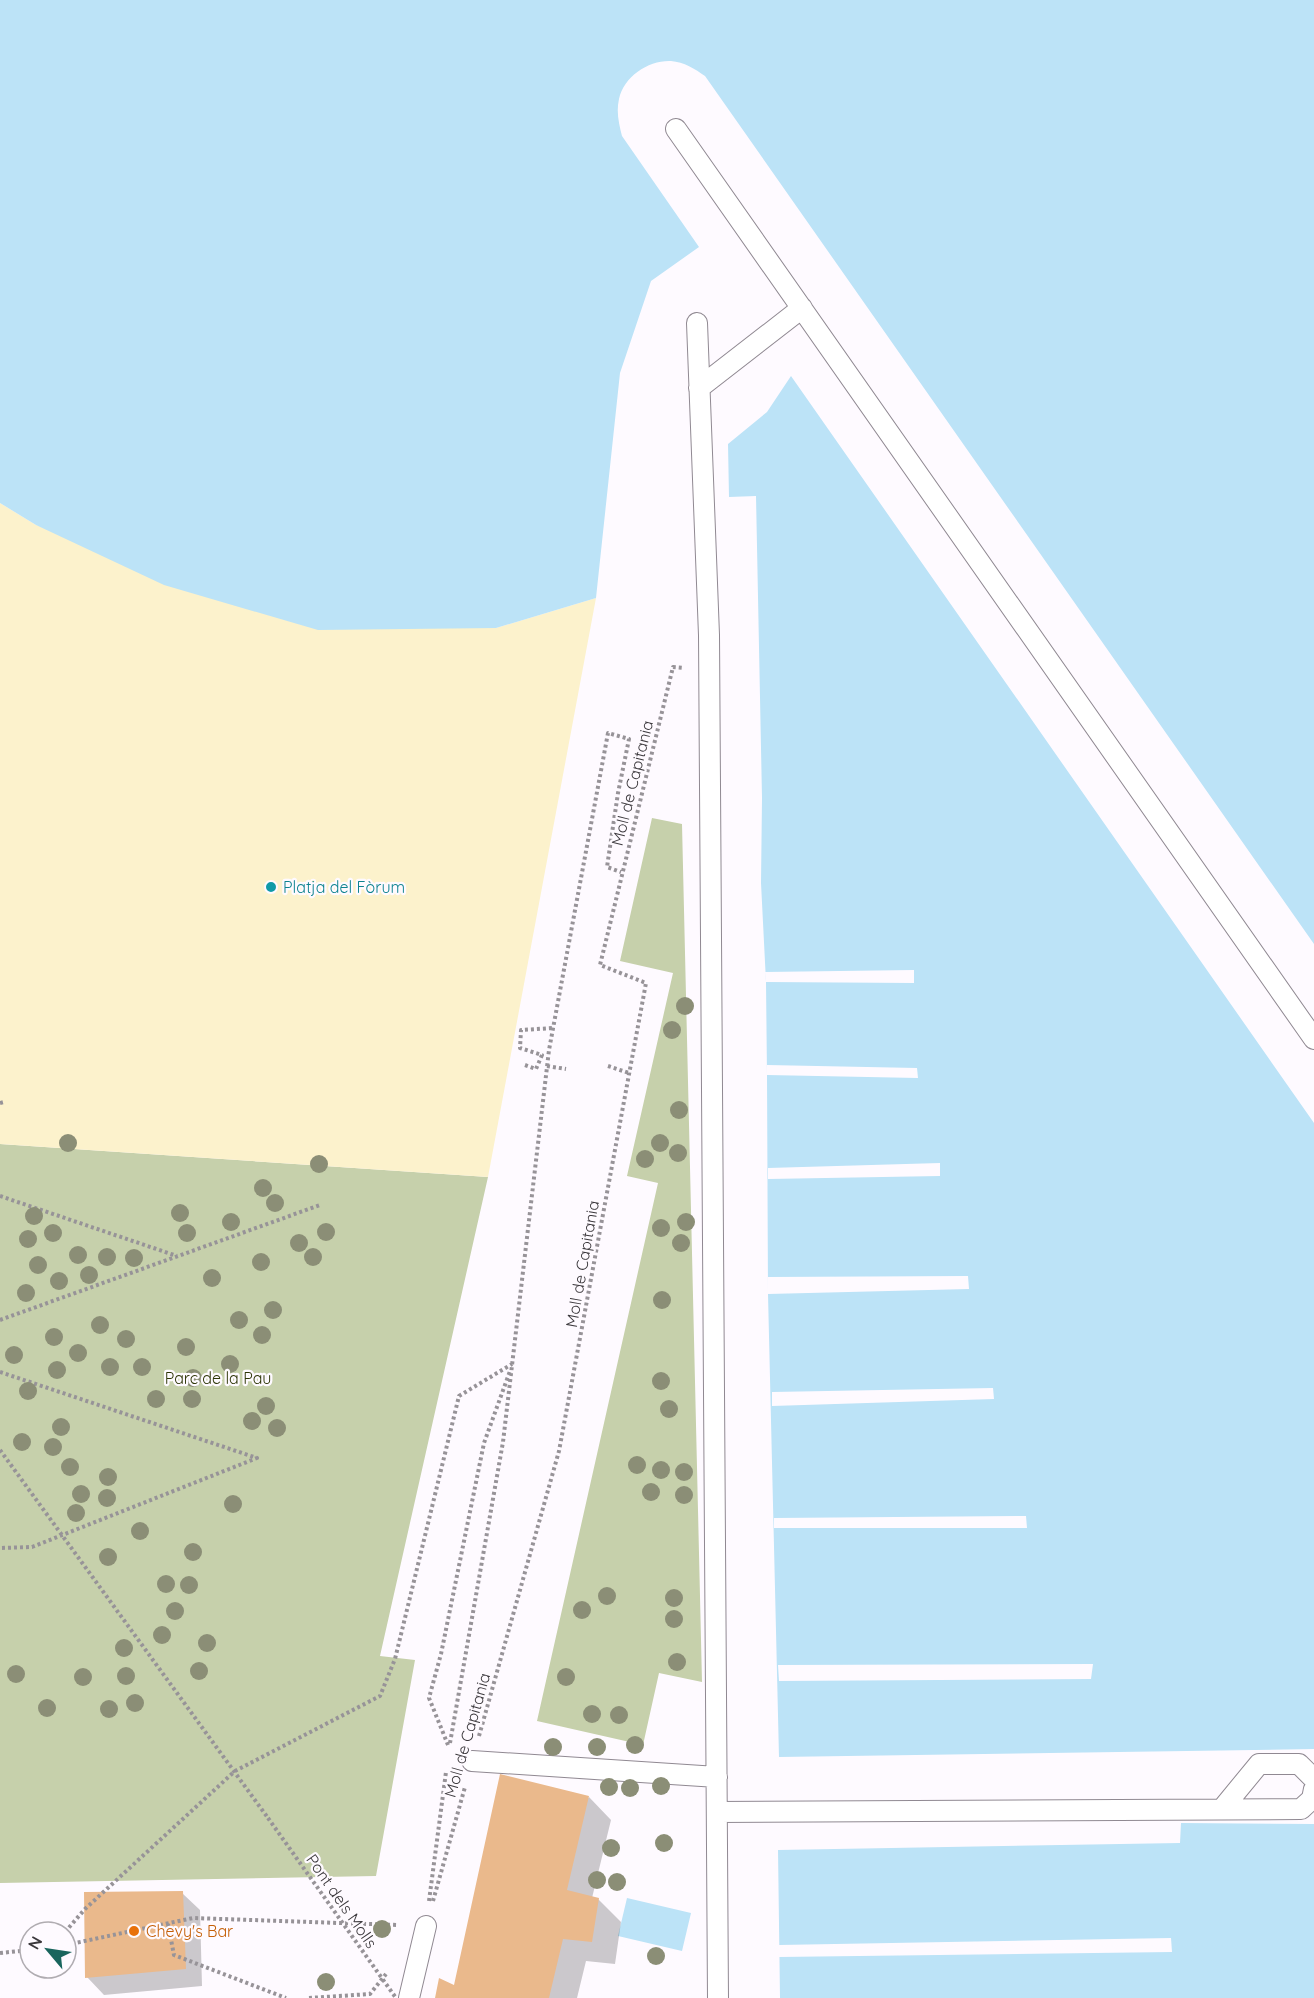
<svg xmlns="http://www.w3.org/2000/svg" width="1314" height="1998" font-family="Quicksand,sans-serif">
	<rect width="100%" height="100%" fill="#fefaff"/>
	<!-- green -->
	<path fill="#c6d0ab" d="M 652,818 L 682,824 L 702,1682 L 659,1673 L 643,1745 L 537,1721 L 658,1183 L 627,1176 L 673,973 L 620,961 Z
		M 0,1144 L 488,1177 L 380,1656 L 415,1660 L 376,1876 L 0,1883 Z"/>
	<!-- sand -->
	<path fill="#fcf2cc" d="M 0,503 L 36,525 L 496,628 L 596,598 L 488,1177 L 0,1144 Z"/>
	<!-- water -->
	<path fill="#bce3f7" d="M 0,0 L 1314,0 L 1314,944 L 705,76 C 695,69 684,62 671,61 C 649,60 624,76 619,99 C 616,112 619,124 622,136 L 699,247 L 651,281 L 620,373 L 596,598 L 496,628 L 318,630 L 164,585 L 36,525 L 0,503 Z
		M 791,376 L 1314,1123 L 1314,1749 L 779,1757 L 768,1294 L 767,1075 L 766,982 L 761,883 L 762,798 L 756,496 L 729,497 L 728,444 L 767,412 Z
		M 1181,1823 L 1314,1824 L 1314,1998 L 780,1998 L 778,1850 L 1180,1843 Z
		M 627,1898 L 691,1913 L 682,1951 L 618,1936 Z"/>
	<!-- pier -->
	<path fill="#fefaff" d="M 914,970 L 914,983 L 766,982 L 765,972 Z
		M 767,1065 L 917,1068 L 918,1078 L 767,1075 Z
		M 940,1163 L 940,1176 L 768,1179 L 768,1168 Z
		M 968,1276 L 969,1289 L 768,1294 L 768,1277 Z
		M 993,1388 L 994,1399 L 772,1406 L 772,1392 Z
		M 1026,1516 L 1027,1528 L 774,1528 L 774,1518 Z
		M 1093,1664 L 1091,1679 L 779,1681 L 778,1665 Z
		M 1171,1938 L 1172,1952 L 779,1957 L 779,1945 Z"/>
	<!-- shadow -->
	<path fill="#0003" d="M 589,1797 L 611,1820 L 592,1898 L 598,1899 L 621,1922 L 615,1964 L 586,1961 L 577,1998 L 436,1998 L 455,1987 Z
		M 182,1893 L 200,1910 L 202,1986 L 104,1995 L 87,1977 Z"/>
	<!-- building -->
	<path fill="#eab98c" d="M 500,1774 L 589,1796 L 567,1890 L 599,1898 L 592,1942 L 563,1939 L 549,1998 L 435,1998 L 439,1978 L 454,1985 Z
		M 183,1891 L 186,1969 L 85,1978 L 84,1892 Z"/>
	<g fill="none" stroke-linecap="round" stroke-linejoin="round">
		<defs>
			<path id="service" d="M 676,129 L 1314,1039
				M 697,323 L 709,635 L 718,1998
				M 699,388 L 802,308
				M 472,1761 L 717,1777
				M 1222,1809 L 1259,1764 L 1299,1764 L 1314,1779
				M 717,1812 L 1301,1809 L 1312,1799 L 1314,1789
				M 409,1998 L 426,1926"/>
		</defs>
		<!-- service casing -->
		<use href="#service" stroke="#908992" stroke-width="22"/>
		<!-- path -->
		<path stroke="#979398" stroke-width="4" stroke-dasharray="3 3" stroke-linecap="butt" d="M 525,1065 L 536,1069 L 542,1055 L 520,1048 L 521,1030 L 553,1028
			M 547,1066 L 566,1069
			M 608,1066 L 629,1073
			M 0,1103 L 4,1102
			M 0,1196 L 177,1256
			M 0,1320 L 320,1205
			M 0,1372 L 257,1458 L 32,1547 L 0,1548
			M 0,1450 L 268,1818
			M 479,1736 L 559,1451 L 646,983 L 600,965 L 673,667 L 684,668
			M 450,1743 L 503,1442 L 549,1050 L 608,733 L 629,739 L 618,793 L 607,867 L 621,872
			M 448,1745 L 429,1698 L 441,1654 L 484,1443 L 510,1371
			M 429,1901 L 446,1772
			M 433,1901 L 465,1787
			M 168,1924 L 174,1955 L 286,1998
			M 65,1932 L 85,1909 L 235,1771 L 380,1696 L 395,1659 L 459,1396 L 512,1364
			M 66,1945 L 193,1918 L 398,1925
			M 0,1953 L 30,1950
			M 309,1998 L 370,1994 L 386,1974"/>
		<!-- service -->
		<use href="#service" stroke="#fff" stroke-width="20"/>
		<!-- path-bridge -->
		<path stroke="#979398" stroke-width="4" stroke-dasharray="3 3" stroke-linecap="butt" d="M 268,1818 L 396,1998"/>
	</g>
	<!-- trees -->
	<g fill="#8b8e76">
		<circle cx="685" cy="1006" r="9"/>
		<circle cx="672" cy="1030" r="9"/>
		<circle cx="679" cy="1110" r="9"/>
		<circle cx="68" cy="1143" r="9"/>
		<circle cx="660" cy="1143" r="9"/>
		<circle cx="678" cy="1153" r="9"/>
		<circle cx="645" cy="1159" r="9"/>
		<circle cx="319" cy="1164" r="9"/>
		<circle cx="263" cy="1188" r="9"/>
		<circle cx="275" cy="1203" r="9"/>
		<circle cx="180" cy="1213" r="9"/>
		<circle cx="34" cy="1216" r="9"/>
		<circle cx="231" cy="1222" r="9"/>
		<circle cx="686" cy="1222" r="9"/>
		<circle cx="661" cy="1228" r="9"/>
		<circle cx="326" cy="1232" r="9"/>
		<circle cx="53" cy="1233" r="9"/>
		<circle cx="187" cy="1233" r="9"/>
		<circle cx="28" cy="1239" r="9"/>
		<circle cx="299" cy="1243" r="9"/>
		<circle cx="681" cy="1243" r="9"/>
		<circle cx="78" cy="1255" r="9"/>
		<circle cx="107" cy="1257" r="9"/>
		<circle cx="313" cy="1257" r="9"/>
		<circle cx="134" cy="1258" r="9"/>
		<circle cx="261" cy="1262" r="9"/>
		<circle cx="38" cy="1265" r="9"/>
		<circle cx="89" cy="1275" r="9"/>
		<circle cx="212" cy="1278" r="9"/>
		<circle cx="59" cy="1281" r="9"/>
		<circle cx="26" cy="1293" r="9"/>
		<circle cx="662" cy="1300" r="9"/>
		<circle cx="273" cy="1310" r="9"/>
		<circle cx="239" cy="1320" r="9"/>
		<circle cx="100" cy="1325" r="9"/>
		<circle cx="262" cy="1335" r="9"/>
		<circle cx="54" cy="1337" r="9"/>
		<circle cx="126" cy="1339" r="9"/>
		<circle cx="186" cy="1347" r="9"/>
		<circle cx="78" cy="1353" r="9"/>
		<circle cx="14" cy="1355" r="9"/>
		<circle cx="230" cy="1364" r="9"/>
		<circle cx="110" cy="1367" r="9"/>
		<circle cx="142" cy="1367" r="9"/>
		<circle cx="57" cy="1370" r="9"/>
		<circle cx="193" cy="1378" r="9"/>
		<circle cx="661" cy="1381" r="9"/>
		<circle cx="28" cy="1391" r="9"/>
		<circle cx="156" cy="1399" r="9"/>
		<circle cx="192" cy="1399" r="9"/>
		<circle cx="266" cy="1406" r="9"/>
		<circle cx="669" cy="1409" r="9"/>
		<circle cx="252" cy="1421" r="9"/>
		<circle cx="61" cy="1427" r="9"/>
		<circle cx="277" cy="1428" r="9"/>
		<circle cx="22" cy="1442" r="9"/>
		<circle cx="53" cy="1447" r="9"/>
		<circle cx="637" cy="1465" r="9"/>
		<circle cx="70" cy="1467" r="9"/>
		<circle cx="661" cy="1470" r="9"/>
		<circle cx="684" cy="1472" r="9"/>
		<circle cx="108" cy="1477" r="9"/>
		<circle cx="651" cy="1492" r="9"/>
		<circle cx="81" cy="1494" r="9"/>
		<circle cx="684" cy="1495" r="9"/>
		<circle cx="107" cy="1498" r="9"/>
		<circle cx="233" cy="1504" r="9"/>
		<circle cx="76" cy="1513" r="9"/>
		<circle cx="140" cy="1531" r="9"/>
		<circle cx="193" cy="1552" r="9"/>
		<circle cx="108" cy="1557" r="9"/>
		<circle cx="166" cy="1584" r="9"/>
		<circle cx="189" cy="1585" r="9"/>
		<circle cx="607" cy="1596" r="9"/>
		<circle cx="674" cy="1598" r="9"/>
		<circle cx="582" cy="1610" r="9"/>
		<circle cx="175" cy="1611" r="9"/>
		<circle cx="674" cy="1619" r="9"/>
		<circle cx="162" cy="1635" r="9"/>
		<circle cx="207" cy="1643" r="9"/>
		<circle cx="124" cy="1648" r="9"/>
		<circle cx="677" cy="1662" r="9"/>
		<circle cx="199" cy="1671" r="9"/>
		<circle cx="16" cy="1674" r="9"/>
		<circle cx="126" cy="1676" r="9"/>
		<circle cx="83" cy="1677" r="9"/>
		<circle cx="566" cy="1677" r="9"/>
		<circle cx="135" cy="1703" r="9"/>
		<circle cx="47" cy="1708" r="9"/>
		<circle cx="109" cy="1709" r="9"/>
		<circle cx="592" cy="1714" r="9"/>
		<circle cx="619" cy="1715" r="9"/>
		<circle cx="635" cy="1745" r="9"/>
		<circle cx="553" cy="1747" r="9"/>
		<circle cx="597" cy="1747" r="9"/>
		<circle cx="661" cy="1786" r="9"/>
		<circle cx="609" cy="1787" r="9"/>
		<circle cx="630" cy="1788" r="9"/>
		<circle cx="664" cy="1843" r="9"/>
		<circle cx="611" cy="1848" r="9"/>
		<circle cx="597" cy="1880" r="9"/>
		<circle cx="617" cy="1882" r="9"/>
		<circle cx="382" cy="1929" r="9"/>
		<circle cx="656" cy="1956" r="9"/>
		<circle cx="326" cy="1982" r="9"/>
	</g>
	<!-- markers -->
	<circle fill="#0f9aa8" stroke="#fefaff" stroke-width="2" cx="271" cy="887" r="6"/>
	<circle fill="#e8710a" stroke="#fefaff" stroke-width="2" cx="134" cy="1931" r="6"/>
	<g text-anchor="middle" stroke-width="4.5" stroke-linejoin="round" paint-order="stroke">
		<!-- street labels -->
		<g font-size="16" fill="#3b383c" stroke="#fefaff">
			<text transform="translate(632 783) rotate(-76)" y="6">Moll de Capitania</text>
			<text transform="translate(582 1264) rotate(-80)" y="6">Moll de Capitania</text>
			<text transform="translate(467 1735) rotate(-74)" y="6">Moll de Capitania</text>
			<text transform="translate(342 1901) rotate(55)" y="6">Pont dels Molls</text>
		</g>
		<!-- culture labels -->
		<g font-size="16" fill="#0d838f" stroke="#fefaff" text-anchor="start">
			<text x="283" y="893">Platja del Fòrum</text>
		</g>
		<!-- park labels -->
		<g font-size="16" fill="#2d3506" stroke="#fefaff">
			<text x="218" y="1384">Parc de la Pau</text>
		</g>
		<!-- food labels -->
		<g font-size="16" fill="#c56008" stroke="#fefaff" text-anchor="start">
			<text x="146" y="1937">Chevy's Bar</text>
		</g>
	</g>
	<!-- north arrow -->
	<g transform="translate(48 1950) rotate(299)"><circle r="28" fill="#fefaff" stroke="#b0acb1" stroke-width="1.5"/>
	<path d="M0-4.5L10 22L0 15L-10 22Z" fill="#19655d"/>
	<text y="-9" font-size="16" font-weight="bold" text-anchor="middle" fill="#3b383c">N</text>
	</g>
</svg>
